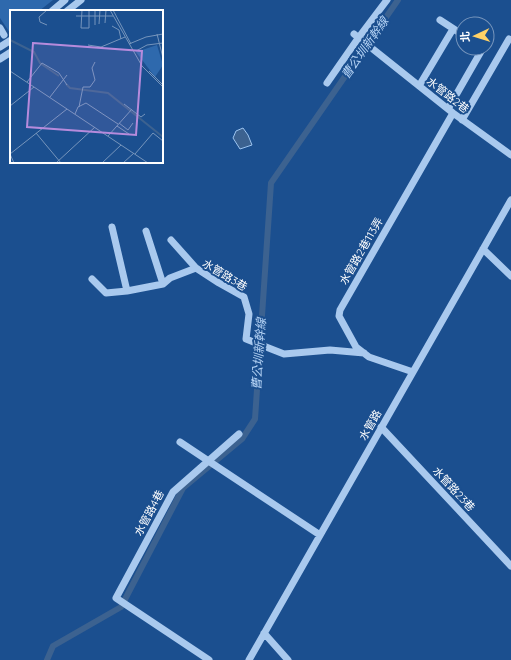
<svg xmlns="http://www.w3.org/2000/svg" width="511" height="660" font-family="Quicksand,'Noto Sans TC',sans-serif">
	<rect width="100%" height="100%" fill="#1b4f8f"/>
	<!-- green -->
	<path fill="#2e69ad" d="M 0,0 L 53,0 L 39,11 L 11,11 L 11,32 L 10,33 L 0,18 Z"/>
	<!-- water -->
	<path fill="#3c6290" stroke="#9cc4f0" d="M 243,128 L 248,135 L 252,145 L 240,149 L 233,138 L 236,131 Z"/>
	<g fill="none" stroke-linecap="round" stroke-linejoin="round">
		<!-- canal -->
		<path stroke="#3c6290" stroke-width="6" d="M 47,660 L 53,646 L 121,607 L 183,488 L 242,439 L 255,419 L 271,183 L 398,0"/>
		<!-- minor -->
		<path stroke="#a9c9ee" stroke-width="7" d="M 52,11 L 65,0
			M 67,11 L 81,0
			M 440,20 L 463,35
			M 0,28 L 4,35
			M 354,34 L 453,113 L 511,155
			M 0,47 L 11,40
			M 0,59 L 11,52
			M 327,83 L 359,37 L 387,0
			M 419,86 L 453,29
			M 448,109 L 483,48
			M 462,120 L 509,39
			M 112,227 L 127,291
			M 146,231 L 163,284
			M 171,240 L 196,268
			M 483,249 L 511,276
			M 92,279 L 106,293 L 127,291 L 163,284 L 170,278 L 196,268 L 219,283 L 244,297 L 249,314 L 246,339 L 284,354 L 330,350 L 364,353
			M 413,372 L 369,357 L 356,347 L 339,316 L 340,310 L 453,113
			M 381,427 L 511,566
			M 180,442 L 210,462 L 320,535
			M 264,633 L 288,660
			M 209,660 L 116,598 L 173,492 L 239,434
			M 249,660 L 511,200"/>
	</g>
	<g text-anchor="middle" stroke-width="4" stroke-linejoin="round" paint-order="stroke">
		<!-- street labels -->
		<g font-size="11" fill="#fff" stroke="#1b4f8f">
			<text transform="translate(448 95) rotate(38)" y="4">水管路2巷</text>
			<text transform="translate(361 251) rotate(-60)" y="4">水管路2巷113弄</text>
			<text transform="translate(225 275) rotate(31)" y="4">水管路3巷</text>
			<text transform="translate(370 425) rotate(-60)" y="4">水管路</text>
			<text transform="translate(454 489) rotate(47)" y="4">水管路23巷</text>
			<text transform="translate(149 513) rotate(-62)" y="4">水管路4巷</text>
		</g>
		<!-- water labels -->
		<g font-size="12" font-style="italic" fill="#b5d3f5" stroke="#1b4f8f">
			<text transform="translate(365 48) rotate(-55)" y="4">曹公圳新幹線</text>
			<text transform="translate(259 354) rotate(-86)" y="4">曹公圳新幹線</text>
		</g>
	</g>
	<!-- overview -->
	<g transform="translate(10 10)">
		<rect width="153" height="153" fill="#1b4f8f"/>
		<path d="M 147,35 L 153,55 L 145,67 L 126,42 Z" fill="#2e69ad"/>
		<path fill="none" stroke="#3c6290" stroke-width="2" d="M 0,30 L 24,42 L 30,53 L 49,66M 56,74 L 60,78 L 98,83 L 153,127"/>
		<path fill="none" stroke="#7695bc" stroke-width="1" d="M 37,0 L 29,7 L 30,12 L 37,15M 72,0 L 71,18 L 79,18 L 79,0M 100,0 L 132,56 L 153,77M 103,0 L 121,34M 66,6 L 103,6M 95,13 L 96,0M 89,14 L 90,0M 85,15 L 85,0M 102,16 L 109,20 L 111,29M 147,24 L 153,48M 119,34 L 136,27 L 153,24M 78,35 L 91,37 L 115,27M 126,41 L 137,35 L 153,33M 0,61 L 138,153M 139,61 L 153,75M 17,72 L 32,53 L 49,63 L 57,75M 40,87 L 57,65M 114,94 L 131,107 L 135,104M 0,96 L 24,77M 69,97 L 73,77 L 80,77 L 85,70 L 82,58 L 85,52M 65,104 L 68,97 L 76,93 L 108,114M 109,113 L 118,120 L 123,113M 107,116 L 119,124M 26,123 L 51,153M 98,126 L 122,99M 125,144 L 143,123 L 153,131M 4,153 L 0,144 L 57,99M 46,153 L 85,117M 92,153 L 111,135M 113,153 L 124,143"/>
		<path fill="#b68bdc" fill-opacity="0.15" stroke="#b68bdc" stroke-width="2" d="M 23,33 L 132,41 L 126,125 L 17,117 Z"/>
		<rect width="153" height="153" fill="none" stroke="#fff" stroke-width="2"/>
	</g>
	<!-- north arrow -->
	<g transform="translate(475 36) rotate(266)"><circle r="19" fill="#1b4f8f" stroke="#7695bc"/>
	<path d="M0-3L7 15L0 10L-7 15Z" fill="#ffd166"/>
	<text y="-6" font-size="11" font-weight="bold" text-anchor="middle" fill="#ffffff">北</text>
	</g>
</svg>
